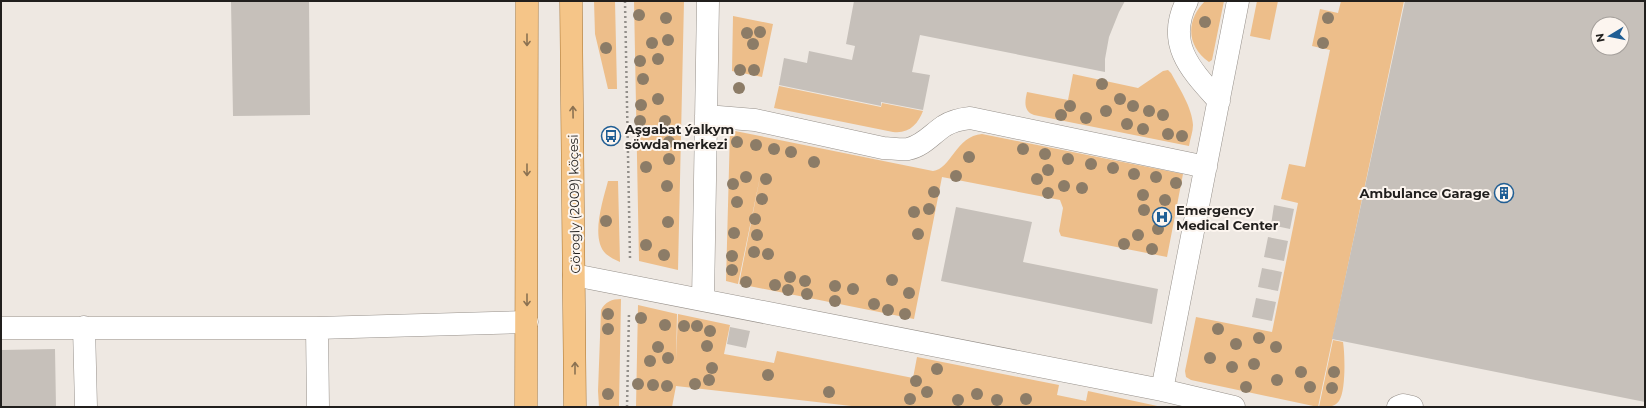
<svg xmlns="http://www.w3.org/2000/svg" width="1646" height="408" font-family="Montserrat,sans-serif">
	<rect width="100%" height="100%" fill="#eee8e2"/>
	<!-- green -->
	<path fill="#edbe8a" d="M 594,1 L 615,1 L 617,89 L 608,89 L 595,34 Z
		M 634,1 L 684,1 L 678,270 L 639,261 Z
		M 1205,1 L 1224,1 L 1212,60 L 1209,62 C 1186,46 1186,20 1205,1 Z
		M 1257,1 L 1278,1 L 1270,40 L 1250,36 Z
		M 1341,1 L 1404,1 L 1318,407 L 1191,380 L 1186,377 L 1185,371 L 1196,317 L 1272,332 L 1298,203 L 1281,199 L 1289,164 L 1305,167 L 1330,50 L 1312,46 L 1320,9 L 1338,13 Z
		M 733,16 L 773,24 L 762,77 L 732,71 Z
		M 1168,70 L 1171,73 C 1179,88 1192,107 1193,125 C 1193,132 1190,139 1189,146 L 1034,115 C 1023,111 1025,101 1027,92 L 1068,100 L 1073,74 L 1138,88 L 1163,71 Z
		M 779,86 L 881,107 L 882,103 L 923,111 C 918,124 909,134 893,132 L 774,108 Z
		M 730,130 L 933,171 C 951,169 956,136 982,134 L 1183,174 L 1167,257 L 1061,236 L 1059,231 L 1063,208 L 1060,200 L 942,177 L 914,319 L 739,284 L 761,172 L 738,284 L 726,281 Z
		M 608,181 L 618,181 L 620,262 C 615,260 610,257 606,254 C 590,239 603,200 608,181 Z
		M 621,299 L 619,407 L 599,407 L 598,391 L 601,310 C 605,302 612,299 621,299 Z
		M 638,305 L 677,314 L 676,361 L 678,314 L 730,325 L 724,354 L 774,363 L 777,351 L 913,378 L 917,357 L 1059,385 L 1057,395 L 1086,401 L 1088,391 L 1162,407 L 860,407 L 676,386 L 672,407 L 636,407 Z
		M 1333,340 L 1343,342 C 1345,354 1346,391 1339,401 C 1334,408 1326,407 1319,407 Z"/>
	<!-- building -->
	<path fill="#c6c0ba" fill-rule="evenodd" d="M 231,1 L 309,1 L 310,115 L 233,116 Z
		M 854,1 L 1125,1 L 1119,12 L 1109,37 L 1105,59 L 1105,72 L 920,35 L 912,72 L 930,75 L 923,110 L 881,102 L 881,106 L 779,85 L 784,58 L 807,63 L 809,51 L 852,60 L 855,46 L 846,44 Z
		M 1405,1 L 1645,1 L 1645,402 L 1332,339 ZM 1598,24 L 1622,24 L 1622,48 L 1598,48 Z
		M 1274,205 L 1294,209 L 1290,229 L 1271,225 Z
		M 956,207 L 1032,222 L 1023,262 L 1158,289 L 1152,324 L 941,281 Z
		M 1268,237 L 1288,241 L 1284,261 L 1264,257 Z
		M 1262,268 L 1282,272 L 1278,291 L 1258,287 Z
		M 1256,298 L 1276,302 L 1272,321 L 1252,317 Z
		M 730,327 L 750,331 L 746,348 L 727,344 Z
		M 55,349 L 56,407 L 1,407 L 1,350 Z"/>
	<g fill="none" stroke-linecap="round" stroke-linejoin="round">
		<defs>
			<path id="minor" d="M 1187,1 C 1165,44 1191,70 1219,101
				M 706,116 L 755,120 L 883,148 C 891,148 900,150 908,149 C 923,146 932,134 944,126 C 952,121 961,119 970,118 L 1206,167
				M 574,275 L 1162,390 L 1234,407
				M 703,300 L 708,1
				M 84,327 L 86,407
				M 1,328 L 317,328 L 527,322
				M 317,328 L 318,407
				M 1162,390 L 1238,1
				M 1398,407 L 1403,405 L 1412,407"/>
			<path id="major" d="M 571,1 L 575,407
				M 526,407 L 527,1"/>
		</defs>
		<!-- minor casing -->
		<use href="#minor" stroke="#97918b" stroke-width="23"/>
		<!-- major casing -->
		<use href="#major" stroke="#a6722f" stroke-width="23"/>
		<!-- path -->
		<path stroke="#938f8a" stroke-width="2.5" stroke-dasharray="2 3" stroke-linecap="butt" d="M 625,1 L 630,258
			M 627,407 L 629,313"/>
		<!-- minor -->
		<use href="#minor" stroke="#fff" stroke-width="22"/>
		<!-- major -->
		<use href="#major" stroke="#f5c588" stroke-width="22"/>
	</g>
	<!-- trees -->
	<g fill="#8c7c67">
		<circle cx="639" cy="15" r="6"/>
		<circle cx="666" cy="18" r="6"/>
		<circle cx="1328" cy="18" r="6"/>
		<circle cx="1205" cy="22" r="6"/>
		<circle cx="760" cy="32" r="6"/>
		<circle cx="747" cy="33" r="6"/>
		<circle cx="668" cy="40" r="6"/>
		<circle cx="652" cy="43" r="6"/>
		<circle cx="1323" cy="43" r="6"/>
		<circle cx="753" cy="44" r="6"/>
		<circle cx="606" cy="48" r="6"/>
		<circle cx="658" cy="59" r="6"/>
		<circle cx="640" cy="61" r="6"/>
		<circle cx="740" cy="70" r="6"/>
		<circle cx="754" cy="70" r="6"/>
		<circle cx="643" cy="79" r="6"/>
		<circle cx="1102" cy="84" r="6"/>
		<circle cx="739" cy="88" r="6"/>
		<circle cx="658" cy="99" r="6"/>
		<circle cx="1120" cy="99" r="6"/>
		<circle cx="641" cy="105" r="6"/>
		<circle cx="1070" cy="106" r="6"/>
		<circle cx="1133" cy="106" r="6"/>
		<circle cx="1106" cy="111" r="6"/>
		<circle cx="1149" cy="111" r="6"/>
		<circle cx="1061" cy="115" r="6"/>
		<circle cx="1163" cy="115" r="6"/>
		<circle cx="1086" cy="118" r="6"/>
		<circle cx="640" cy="121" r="6"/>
		<circle cx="665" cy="121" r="6"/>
		<circle cx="1127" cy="124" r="6"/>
		<circle cx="1143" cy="129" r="6"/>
		<circle cx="1168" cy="134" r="6"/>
		<circle cx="1182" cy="136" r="6"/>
		<circle cx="669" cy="142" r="6"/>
		<circle cx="737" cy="142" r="6"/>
		<circle cx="756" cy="145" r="6"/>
		<circle cx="774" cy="149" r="6"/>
		<circle cx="1023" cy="149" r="6"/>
		<circle cx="791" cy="152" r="6"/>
		<circle cx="1045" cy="154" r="6"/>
		<circle cx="969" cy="157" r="6"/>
		<circle cx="669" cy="159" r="6"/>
		<circle cx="1068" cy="159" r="6"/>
		<circle cx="814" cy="162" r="6"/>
		<circle cx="1091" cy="164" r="6"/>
		<circle cx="646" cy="167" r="6"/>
		<circle cx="1113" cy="168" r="6"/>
		<circle cx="1048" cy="170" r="6"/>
		<circle cx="1134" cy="174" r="6"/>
		<circle cx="956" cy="176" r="6"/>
		<circle cx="746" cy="177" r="6"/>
		<circle cx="1156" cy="177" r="6"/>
		<circle cx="766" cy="179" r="6"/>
		<circle cx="1037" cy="179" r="6"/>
		<circle cx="1176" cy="183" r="6"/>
		<circle cx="733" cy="184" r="6"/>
		<circle cx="667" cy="186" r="6"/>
		<circle cx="1064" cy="186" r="6"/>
		<circle cx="1082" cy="188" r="6"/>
		<circle cx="934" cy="192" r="6"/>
		<circle cx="1048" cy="193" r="6"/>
		<circle cx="1143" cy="195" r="6"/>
		<circle cx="762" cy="199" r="6"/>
		<circle cx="1165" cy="200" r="6"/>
		<circle cx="737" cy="202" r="6"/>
		<circle cx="929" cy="209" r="6"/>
		<circle cx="1144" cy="210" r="6"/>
		<circle cx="914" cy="212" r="6"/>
		<circle cx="755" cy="219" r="6"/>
		<circle cx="606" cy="221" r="6"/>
		<circle cx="668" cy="222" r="6"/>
		<circle cx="1158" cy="229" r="6"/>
		<circle cx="734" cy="233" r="6"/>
		<circle cx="918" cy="234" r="6"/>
		<circle cx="757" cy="235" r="6"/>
		<circle cx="1138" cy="235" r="6"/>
		<circle cx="1124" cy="244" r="6"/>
		<circle cx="646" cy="245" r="6"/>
		<circle cx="1152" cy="249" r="6"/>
		<circle cx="754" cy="252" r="6"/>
		<circle cx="768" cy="254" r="6"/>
		<circle cx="664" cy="255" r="6"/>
		<circle cx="732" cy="256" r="6"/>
		<circle cx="732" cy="270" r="6"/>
		<circle cx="790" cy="277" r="6"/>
		<circle cx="892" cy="280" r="6"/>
		<circle cx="805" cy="281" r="6"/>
		<circle cx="746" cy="282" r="6"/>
		<circle cx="775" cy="285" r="6"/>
		<circle cx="835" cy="286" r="6"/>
		<circle cx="853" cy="289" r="6"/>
		<circle cx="788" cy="290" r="6"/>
		<circle cx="909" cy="293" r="6"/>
		<circle cx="807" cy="294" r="6"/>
		<circle cx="835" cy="301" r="6"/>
		<circle cx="874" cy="304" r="6"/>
		<circle cx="888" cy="310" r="6"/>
		<circle cx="608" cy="314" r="6"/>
		<circle cx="905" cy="314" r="6"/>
		<circle cx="641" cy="318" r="6"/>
		<circle cx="665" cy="325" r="6"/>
		<circle cx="684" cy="326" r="6"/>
		<circle cx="697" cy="326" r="6"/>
		<circle cx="608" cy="329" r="6"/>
		<circle cx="1218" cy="329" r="6"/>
		<circle cx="710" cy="331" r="6"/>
		<circle cx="1259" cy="338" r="6"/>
		<circle cx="1236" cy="344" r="6"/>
		<circle cx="707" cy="346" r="6"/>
		<circle cx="658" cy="347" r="6"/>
		<circle cx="1276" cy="347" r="6"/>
		<circle cx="668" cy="358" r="6"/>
		<circle cx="1210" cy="358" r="6"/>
		<circle cx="650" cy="361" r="6"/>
		<circle cx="1254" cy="364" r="6"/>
		<circle cx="1232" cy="367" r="6"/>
		<circle cx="712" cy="368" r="6"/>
		<circle cx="937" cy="369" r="6"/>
		<circle cx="1301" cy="372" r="6"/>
		<circle cx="1334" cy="372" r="6"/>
		<circle cx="768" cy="375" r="6"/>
		<circle cx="709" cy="380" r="6"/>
		<circle cx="1277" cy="380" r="6"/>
		<circle cx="916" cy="381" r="6"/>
		<circle cx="638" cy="384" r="6"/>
		<circle cx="695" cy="384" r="6"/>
		<circle cx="653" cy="385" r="6"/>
		<circle cx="667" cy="386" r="6"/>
		<circle cx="1246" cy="387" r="6"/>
		<circle cx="1310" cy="387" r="6"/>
		<circle cx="1332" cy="388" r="6"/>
		<circle cx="829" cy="392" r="6"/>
		<circle cx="927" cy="392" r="6"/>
		<circle cx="608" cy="394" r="6"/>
		<circle cx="977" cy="394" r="6"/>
		<circle cx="910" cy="399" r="6"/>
		<circle cx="1026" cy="399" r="6"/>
		<circle cx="958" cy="400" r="6"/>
		<circle cx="997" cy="400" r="6"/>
	</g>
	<!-- one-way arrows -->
	<defs><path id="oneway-shaft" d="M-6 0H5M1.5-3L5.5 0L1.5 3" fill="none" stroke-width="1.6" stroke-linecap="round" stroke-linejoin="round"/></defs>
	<g stroke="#8b7252">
		<use href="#oneway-shaft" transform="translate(527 40) rotate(90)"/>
		<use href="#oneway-shaft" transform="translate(573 112) rotate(-91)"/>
		<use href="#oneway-shaft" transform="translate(527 170) rotate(90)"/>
		<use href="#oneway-shaft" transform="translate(527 300) rotate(90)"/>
		<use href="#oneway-shaft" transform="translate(575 368) rotate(-90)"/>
	</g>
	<!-- icons -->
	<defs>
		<symbol id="bus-ring" viewBox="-11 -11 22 22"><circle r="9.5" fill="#fcf5ef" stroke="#205e94" stroke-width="1.5"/><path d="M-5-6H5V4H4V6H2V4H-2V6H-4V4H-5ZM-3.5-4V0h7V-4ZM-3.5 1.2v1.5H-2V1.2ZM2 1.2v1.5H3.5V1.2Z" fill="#205e94"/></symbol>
		<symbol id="building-ring" viewBox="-11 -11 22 22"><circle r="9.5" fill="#fcf5ef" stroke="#205e94" stroke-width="1.5"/><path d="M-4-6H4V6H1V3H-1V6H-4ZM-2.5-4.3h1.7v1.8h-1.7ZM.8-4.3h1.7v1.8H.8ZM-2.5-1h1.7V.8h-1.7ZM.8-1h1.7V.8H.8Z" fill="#205e94"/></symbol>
		<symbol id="hospital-ring" viewBox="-11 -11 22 22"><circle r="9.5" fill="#fcf5ef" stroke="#205e94" stroke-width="1.5"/><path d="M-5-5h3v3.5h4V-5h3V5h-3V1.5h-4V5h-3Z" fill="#205e94"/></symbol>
	</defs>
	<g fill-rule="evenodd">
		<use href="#bus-ring" x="600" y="125" width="22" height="22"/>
		<use href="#building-ring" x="1493" y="182" width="22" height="22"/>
		<use href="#hospital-ring" x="1151" y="206" width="22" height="22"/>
	</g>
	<g text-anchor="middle" stroke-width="4" stroke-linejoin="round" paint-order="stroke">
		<!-- poi labels -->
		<g font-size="13" font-weight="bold" fill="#211f1d" stroke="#fcf5ef" text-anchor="start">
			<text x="625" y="134">Aşgabat ýalkym<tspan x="625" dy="15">söwda merkezi</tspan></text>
			<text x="1490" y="198" text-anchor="end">Ambulance Garage</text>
			<text x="1176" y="215">Emergency<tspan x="1176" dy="15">Medical Center</tspan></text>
		</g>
		<!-- street labels -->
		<g font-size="13" fill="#211f1d" stroke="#fcf5ef">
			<text transform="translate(574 204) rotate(-91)" y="5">Görogly (2009) köçesi</text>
		</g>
	</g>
	<!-- border -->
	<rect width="1646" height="408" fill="none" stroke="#211f1d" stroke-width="4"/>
	<!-- north arrow -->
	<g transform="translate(1610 36) rotate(260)"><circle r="19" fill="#fcf5ef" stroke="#a49f9b"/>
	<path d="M0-3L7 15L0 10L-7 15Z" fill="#205e94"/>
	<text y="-6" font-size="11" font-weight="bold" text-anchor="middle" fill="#211f1d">N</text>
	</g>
</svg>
